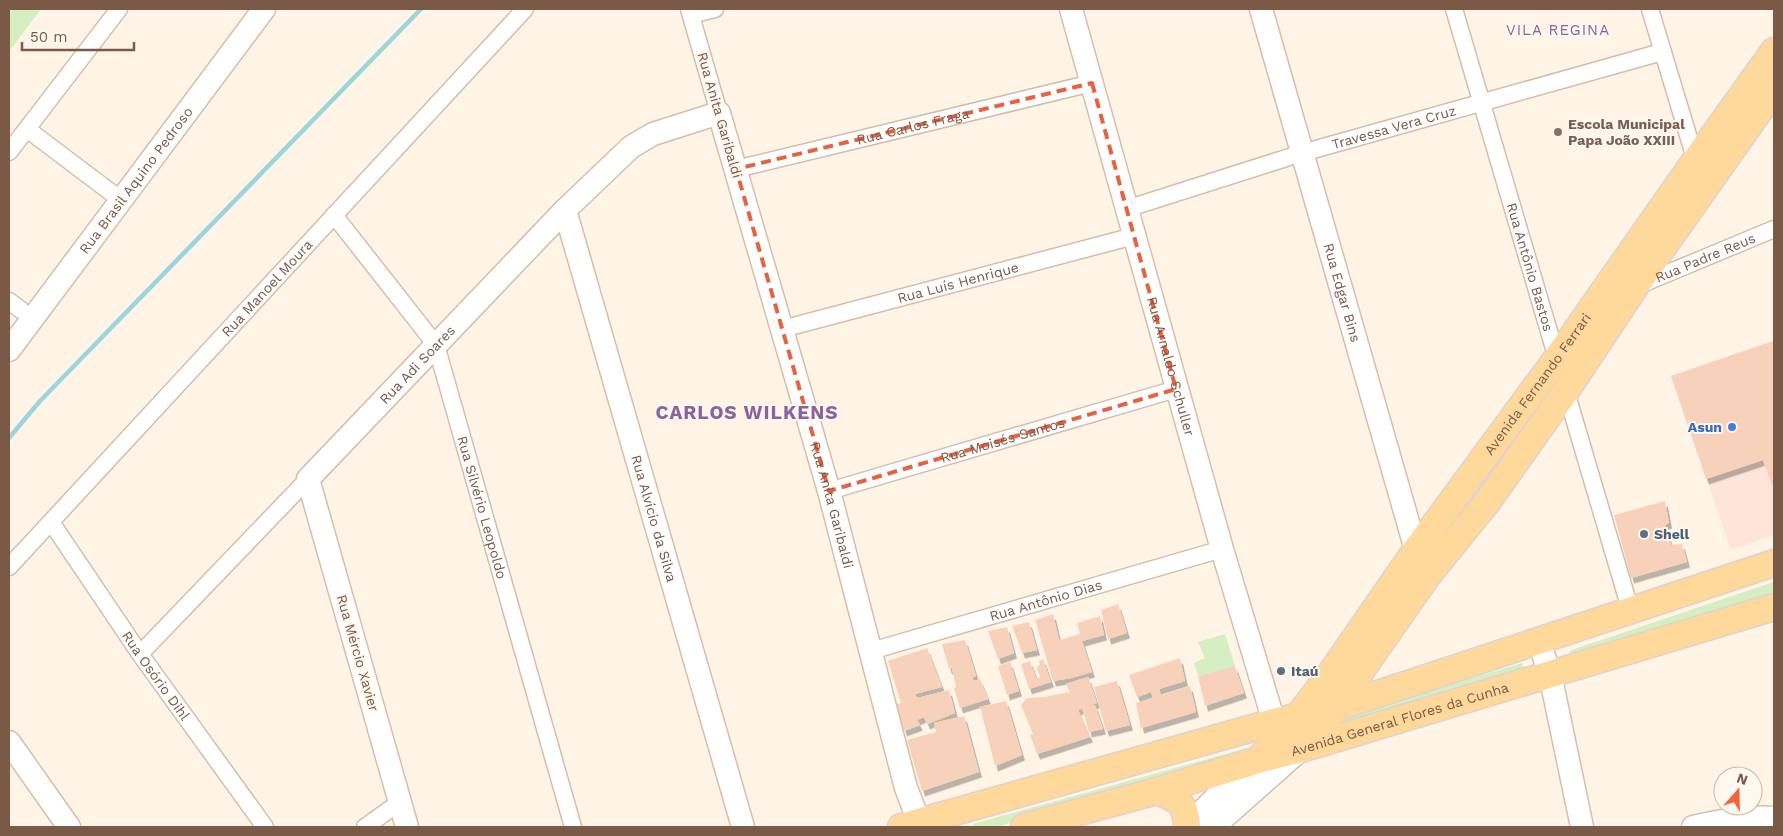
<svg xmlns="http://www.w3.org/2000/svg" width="1783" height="836" font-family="'Work Sans',sans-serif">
	<defs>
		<filter id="shadow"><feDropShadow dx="3" dy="5.5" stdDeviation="0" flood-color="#0004"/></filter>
	</defs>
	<rect width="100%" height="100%" fill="#fff4e6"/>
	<!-- commercial -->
	<path fill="#ffe4d9" d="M 1773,341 L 1774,535 L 1731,550 L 1671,376 Z"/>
	<!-- green -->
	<path fill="#d5eec2" d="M 9,9 L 41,9 L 9,52 Z
		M 1774,582 L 1774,592 L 1561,664 L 1571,650 Z
		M 1225,634 L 1235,666 L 1198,676 L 1194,663 L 1205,658 L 1198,642 Z
		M 1522,663 L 1525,672 L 1340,729 L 1342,717 Z
		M 1269,742 L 1259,754 L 996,827 L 974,827 L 973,824 Z"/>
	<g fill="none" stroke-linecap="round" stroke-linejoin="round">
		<!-- stream -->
		<path stroke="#9cd5de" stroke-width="4.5" d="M 9,438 L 40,401 L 421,9"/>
	</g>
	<!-- building -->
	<path fill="#f7d1ba" filter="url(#shadow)" d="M 1773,341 L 1774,491 L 1763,460 L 1706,479 L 1671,376 Z
		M 1665,501 L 1669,523 L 1665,525 L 1671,545 L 1682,544 L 1687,562 L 1631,578 L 1614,515 Z
		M 1118,604 L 1127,633 L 1108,639 L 1101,610 Z
		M 1053,614 L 1059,640 L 1080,634 L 1077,623 L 1100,616 L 1104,635 L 1082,641 L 1092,672 L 1071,678 L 1053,681 L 1035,620 Z
		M 1029,622 L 1037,650 L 1022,653 L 1012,626 Z
		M 1007,627 L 1014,653 L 998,659 L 988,631 Z
		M 965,640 L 976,676 L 972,678 L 974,681 L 980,679 L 988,699 L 960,708 L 954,688 L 956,687 L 952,668 L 949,669 L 942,644 Z
		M 927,648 L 942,687 L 915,694 L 917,698 L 949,690 L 955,713 L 927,724 L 924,717 L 917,720 L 920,725 L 904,731 L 896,704 L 901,703 L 888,661 Z
		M 1180,658 L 1185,681 L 1159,689 L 1161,695 L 1190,686 L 1196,712 L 1141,728 L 1136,703 L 1153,698 L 1151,692 L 1137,697 L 1129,675 Z
		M 1043,659 L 1051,682 L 1029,689 L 1021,664 L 1030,661 L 1036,678 L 1041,677 L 1037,670 L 1038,666 L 1040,665 L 1039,661 Z
		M 1010,662 L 1019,691 L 1007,695 L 998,666 Z
		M 1235,666 L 1244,693 L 1205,706 L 1198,676 Z
		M 1088,677 L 1097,703 L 1078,710 L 1090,737 L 1037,754 L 1030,735 L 1033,734 L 1021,705 L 1027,698 L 1044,697 L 1070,692 L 1066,684 Z
		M 1117,681 L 1130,725 L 1106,731 L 1094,687 Z
		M 1006,701 L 1022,755 L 995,766 L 980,707 Z
		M 1095,705 L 1103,729 L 1089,732 L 1082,708 Z
		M 964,716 L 979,772 L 922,791 L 907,740 L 936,732 L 934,723 Z"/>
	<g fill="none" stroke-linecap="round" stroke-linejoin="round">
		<defs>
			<g id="street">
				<path d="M 689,9 L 719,113"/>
				<path id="s1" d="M 1454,9 L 1558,362"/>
				<path d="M 1650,9 L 1697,165"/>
				<path d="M 691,15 L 715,9"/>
				<path d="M 27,129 L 121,200"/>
				<path d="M 9,152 L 119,9"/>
				<path id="s2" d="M 736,169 L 1092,83"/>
				<path id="s3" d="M 1126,209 L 1302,153 L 1662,52"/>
				<path id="s4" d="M 334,215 L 436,345 L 573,827"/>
				<path id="s5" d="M 1637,286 L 1774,229"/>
				<path d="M 9,301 L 21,310"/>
				<path id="s6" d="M 782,329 L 1134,236"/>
				<path d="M 1565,388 L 1631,612"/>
				<path id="s7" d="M 829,491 L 1176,389"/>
				<path id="s8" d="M 51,522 L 140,654 L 265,827"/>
				<path id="s9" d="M 9,567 L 525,9"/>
				<path id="s10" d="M 871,651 L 1222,549"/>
				<path d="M 140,654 L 308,479"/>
				<path d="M 365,827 L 400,802"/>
			</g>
			<g id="secondary">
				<path id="s11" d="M 1071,9 L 1222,549 L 1274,722"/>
				<path id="s12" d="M 1261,9 L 1416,550 L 1422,563"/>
				<path id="s13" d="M 565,210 L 743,827"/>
				<path id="s14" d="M 9,350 L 264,9"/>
				<path d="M 1539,642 L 1550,674 L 1582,827"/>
				<path d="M 9,742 L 69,827"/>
				<path id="s15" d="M 407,827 L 308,479 L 565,210 L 631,147 L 653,134 L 719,113 L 829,491 L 906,788 L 921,827"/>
				<path d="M 1187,827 L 1230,783 L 1255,762"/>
				<path d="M 1213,827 L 1301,749"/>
				<path d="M 1693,827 C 1720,821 1746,816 1774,818"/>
			</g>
			<g id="primary">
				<path d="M 1301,749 L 1335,708 L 1428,575 L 1488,501 L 1566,391 L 1635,287 L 1774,90"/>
				<path id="s16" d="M 1258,760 L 1298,716 L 1331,673 L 1416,550 L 1557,358 L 1695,161 L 1774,51"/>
				<path d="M 1157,791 C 1178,800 1186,802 1187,827"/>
				<path d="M 901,827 L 1274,722 L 1335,708 L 1774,563"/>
				<path id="s17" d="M 1024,827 L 1157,791 L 1258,760 L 1301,749 L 1774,607"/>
			</g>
		</defs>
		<!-- street casing -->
		<use href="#street" stroke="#d5bdac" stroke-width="19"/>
		<!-- secondary casing -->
		<use href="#secondary" stroke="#d8bda9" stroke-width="25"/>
		<!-- primary casing -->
		<use href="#primary" stroke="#ddd4cf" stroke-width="29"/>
		<!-- street -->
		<use href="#street" stroke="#fff" stroke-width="16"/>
		<!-- secondary -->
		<use href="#secondary" stroke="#fff" stroke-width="22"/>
		<!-- primary -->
		<use href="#primary" stroke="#ffd89c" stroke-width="26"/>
	</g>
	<!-- marked area -->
	<path fill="none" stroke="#e9623f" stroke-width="4" stroke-dasharray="10 6" stroke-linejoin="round" d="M 1092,83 L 1176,389 L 829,491 L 736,169 Z"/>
	<!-- markers -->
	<circle fill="#8d6e63" stroke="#fff8ee" stroke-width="2" cx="1558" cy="132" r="5"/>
	<circle fill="#3f7fe0" stroke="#fff8ee" stroke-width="2" cx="1732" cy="427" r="5"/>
	<g fill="#5c6f8a" stroke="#fff8ee" stroke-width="2">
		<circle cx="1644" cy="534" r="5"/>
		<circle cx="1281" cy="671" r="5"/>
	</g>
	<g text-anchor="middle" stroke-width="4" stroke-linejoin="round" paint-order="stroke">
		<!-- street labels -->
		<g font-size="14" fill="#7b5947" stroke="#fff8ee">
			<text transform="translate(720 115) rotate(74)" y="5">Rua Anita Garibaldi</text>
			<text dy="5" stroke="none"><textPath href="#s2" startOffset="182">Rua Carlos Fraga</textPath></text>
			<text dy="5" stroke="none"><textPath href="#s3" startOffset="280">Travessa Vera Cruz</textPath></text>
			<text dy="5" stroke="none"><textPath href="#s14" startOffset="212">Rua Brasil Aquino Pedroso</textPath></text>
			<text dy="5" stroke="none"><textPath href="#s5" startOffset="74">Rua Padre Reus</textPath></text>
			<text dy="5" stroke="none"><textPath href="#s1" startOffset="269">Rua Antônio Bastos</textPath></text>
			<text dy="5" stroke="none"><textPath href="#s6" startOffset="182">Rua Luís Henrique</textPath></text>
			<text dy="5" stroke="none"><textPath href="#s9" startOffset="380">Rua Manoel Moura</textPath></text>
			<text dy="5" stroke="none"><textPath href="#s12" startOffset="295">Rua Edgar Bins</textPath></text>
			<text dy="5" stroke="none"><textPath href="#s15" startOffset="520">Rua Adi Soares</textPath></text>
			<text dy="5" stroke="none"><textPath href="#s11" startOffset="371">Rua Arnaldo Schuller</textPath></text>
			<text dy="5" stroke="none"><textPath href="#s16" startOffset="469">Avenida Fernando Ferrari</textPath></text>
			<text dy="5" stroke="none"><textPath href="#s7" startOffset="181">Rua Moisés Santos</textPath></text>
			<text dy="5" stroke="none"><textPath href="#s15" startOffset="1328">Rua Anita Garibaldi</textPath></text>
			<text dy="5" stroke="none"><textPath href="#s4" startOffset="334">Rua Silvério Leopoldo</textPath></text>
			<text dy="5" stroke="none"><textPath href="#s13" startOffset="321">Rua Alvício da Silva</textPath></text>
			<text dy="5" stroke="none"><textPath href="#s10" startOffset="182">Rua Antônio Dias</textPath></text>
			<text transform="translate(358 653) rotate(74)" y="5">Rua Mércio Xavier</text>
			<text dy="5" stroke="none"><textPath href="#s8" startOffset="186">Rua Osório Dihl</textPath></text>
			<text dy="5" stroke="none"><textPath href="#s17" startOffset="391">Avenida General Flores da Cunha</textPath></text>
		</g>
		<!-- education labels -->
		<g font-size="14" font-weight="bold" fill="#785e54" stroke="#fff8ee" text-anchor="start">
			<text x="1568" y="129">Escola Municipal<tspan x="1568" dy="16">Papa João XXIII</tspan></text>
		</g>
		<!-- shop labels -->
		<g font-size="14" font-weight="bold" fill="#366cbe" stroke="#fff8ee" text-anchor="end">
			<text x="1722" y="432">Asun</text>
		</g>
		<!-- service labels -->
		<g font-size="14" font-weight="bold" fill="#4e5e75" stroke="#fff8ee" text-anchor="start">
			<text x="1654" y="539">Shell</text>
			<text x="1291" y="676">Itaú</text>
		</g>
		<!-- neighbourhood labels -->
		<g font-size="15" letter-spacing="1" fill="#89629f" stroke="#fff8ee">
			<text x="1558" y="35">VILA REGINA</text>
		</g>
		<!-- district labels -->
		<g font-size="19" font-weight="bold" letter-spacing="1" fill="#89629f" stroke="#fff8ee">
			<text x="747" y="419">CARLOS WILKENS</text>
		</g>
	</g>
	<!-- border -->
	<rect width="1783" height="836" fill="none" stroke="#7b5947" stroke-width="20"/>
	<!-- north arrow -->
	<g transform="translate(1738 791) rotate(20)"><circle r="24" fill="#fff8ee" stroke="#cab8ab"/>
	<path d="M0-4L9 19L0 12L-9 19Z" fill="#f5633e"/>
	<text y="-8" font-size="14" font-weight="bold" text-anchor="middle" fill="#7b5947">N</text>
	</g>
	<!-- scale -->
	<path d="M22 42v8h112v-8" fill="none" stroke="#7b5947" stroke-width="2.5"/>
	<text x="30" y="42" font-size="15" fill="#7b5947" stroke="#fff8ee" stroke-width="4" paint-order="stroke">50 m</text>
</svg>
